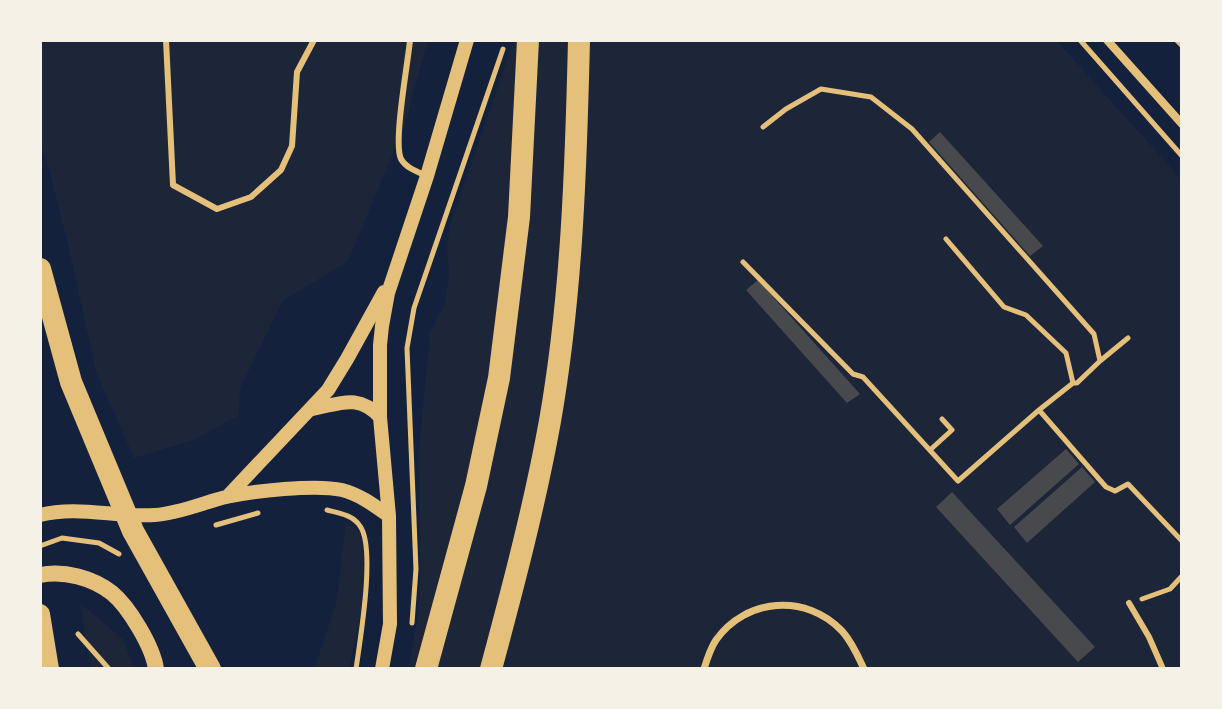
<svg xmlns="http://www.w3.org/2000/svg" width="1222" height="709" font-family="'DM Sans',sans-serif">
	<rect width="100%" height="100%" fill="#14213d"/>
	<!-- green -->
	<path fill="#1d2539" d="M 40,40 L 428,40 L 404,127 L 348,261 L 283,301 L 240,388 L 239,415 L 196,439 L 134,458 L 96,372 L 71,257 L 48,165 L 40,143 Z
		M 514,40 L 1056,40 L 1182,180 L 1182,669 L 408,669 L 418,618 L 420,574 L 419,451 L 430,332 L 445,304 L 449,273 L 447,247 L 450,224 Z
		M 346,522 L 370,539 L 362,607 L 349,669 L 314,669 L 336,604 Z
		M 80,603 L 123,639 L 134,669 L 91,669 Z"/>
	<!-- building -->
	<path fill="#48494c" d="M 940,132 L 1043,246 L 1030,256 L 929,142 Z
		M 758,280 L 860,394 L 847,403 L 746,290 Z
		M 1066,449 L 1079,464 L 1010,525 L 997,509 Z
		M 1082,467 L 1095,482 L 1027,543 L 1014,527 Z
		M 952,492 L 1095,647 L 1078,662 L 936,507 Z"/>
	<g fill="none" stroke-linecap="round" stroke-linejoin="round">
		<!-- path -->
		<path stroke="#e5c07b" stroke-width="5" d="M 1080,40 L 1182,156
			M 763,127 L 786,109 L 821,89 L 871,97 L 912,129 L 1094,334 L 1100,361 L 1077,383 L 1073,383 L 1039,410 L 1106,487 L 1115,491 L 1128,484 L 1182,541
			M 946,239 L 1004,307 L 1026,315 L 1066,353 L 1073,383
			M 743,262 L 853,374 L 863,377 L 958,481 L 1039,410
			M 1100,361 L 1128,338
			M 930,450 L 952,430 L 942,419
			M 327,510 C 339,513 353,515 360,526 C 376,548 360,640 356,669
			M 216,525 L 258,513
			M 40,546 L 62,538 L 99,543 L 119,554
			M 1142,599 L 1170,589 L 1182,576
			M 412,623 L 416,569 L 407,348 L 414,308 L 503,49
			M 78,634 L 109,669"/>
		<!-- service -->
		<path stroke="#e5c07b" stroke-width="6" d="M 166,40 L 173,185 L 217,209 L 251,197 L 281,170 L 292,146 L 297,72 L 314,40
			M 410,40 C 408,63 393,142 401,159 C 406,168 418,172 427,176
			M 1177,40 L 1182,45
			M 1129,603 L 1149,637 L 1163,669"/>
		<!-- pedestrian -->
		<path stroke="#e5c07b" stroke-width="7" d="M 704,669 C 707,659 710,649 716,640 C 746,598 806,593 842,631 C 852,642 858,656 864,669"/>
		<!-- minor -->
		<path stroke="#e5c07b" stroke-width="8" d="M 1107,40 L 1182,124"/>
		<!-- tertiary -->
		<path stroke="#e5c07b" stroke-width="14" d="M 312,409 C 340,404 358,393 380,417
			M 227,497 L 328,390 L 347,359 L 384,292
			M 40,515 C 78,505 117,518 155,515 C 180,513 202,503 226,497 C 253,491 316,484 342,490 C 359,494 375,506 389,516
			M 382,669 L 390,624 L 389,516 L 380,417 L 380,345 L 382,326 L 388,293 L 427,176 L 467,40"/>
		<!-- secondary -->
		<path stroke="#e5c07b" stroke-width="16" d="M 40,575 C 64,570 93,578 112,593 C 129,607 153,647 156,669"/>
		<!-- primary -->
		<path stroke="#e5c07b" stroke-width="20" d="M 40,614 L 49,669"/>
		<!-- motorway -->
		<path stroke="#e5c07b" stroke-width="22" d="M 40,269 L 71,382 L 133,531 L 210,669
			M 426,669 L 476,486 L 499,378 L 519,217 L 528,40
			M 491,669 C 513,587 535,504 550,421 C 572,295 576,167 579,40"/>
	</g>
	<!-- border -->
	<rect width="1222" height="709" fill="none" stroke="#f6f1e7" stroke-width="84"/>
</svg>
